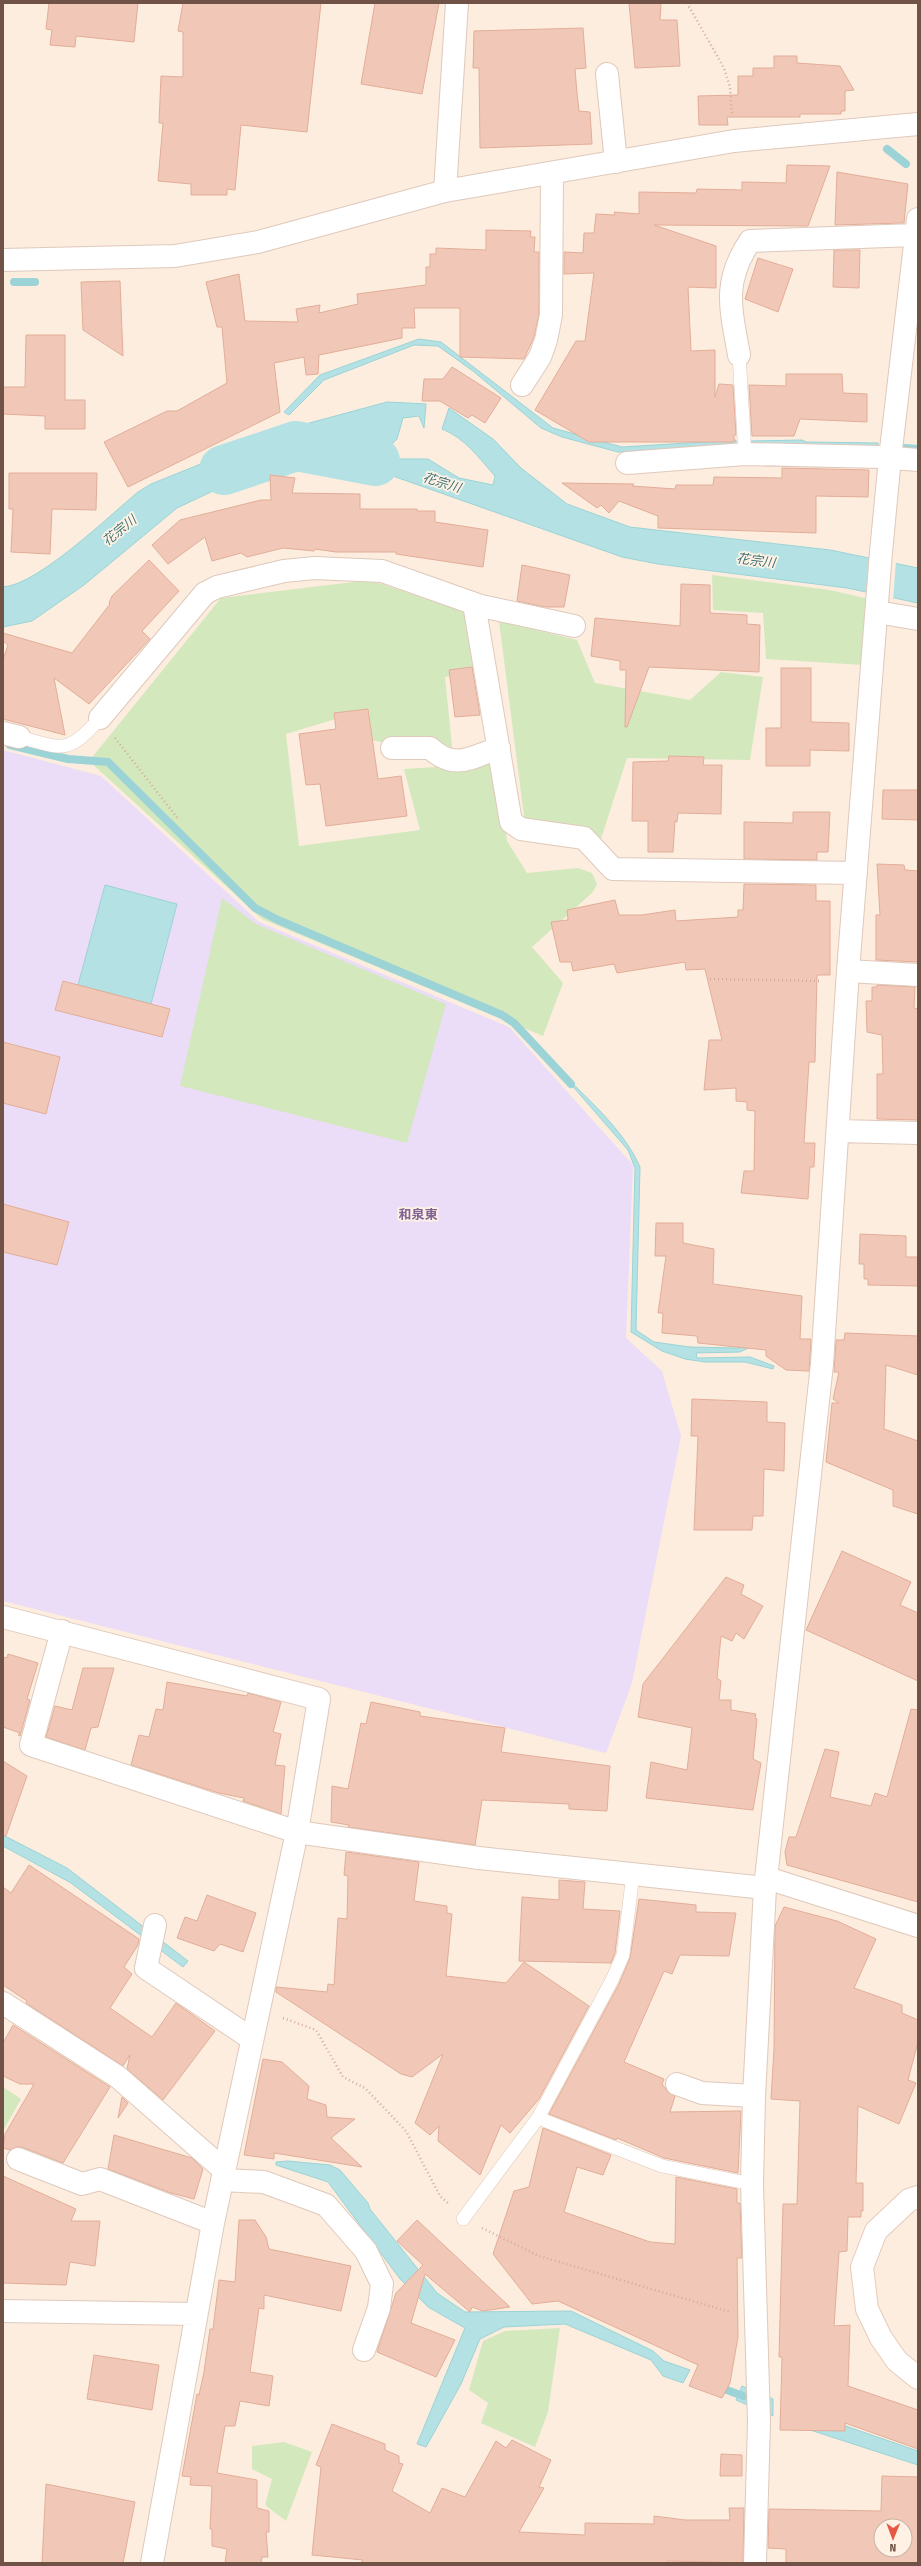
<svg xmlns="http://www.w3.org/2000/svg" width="921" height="2566" font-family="'Fira Sans Condensed','Noto Sans JP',sans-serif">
	<rect width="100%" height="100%" fill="#fceddf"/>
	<!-- education -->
	<path fill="#ebdcf7" d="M 3,750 L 101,776 L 259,922 L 509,1027 L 633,1165 L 626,1338 L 662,1371 L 681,1436 L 632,1683 L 606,1753 L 3,1601 Z"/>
	<!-- green -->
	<path fill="#d4e8be" d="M 712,575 L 830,590 L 869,599 L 863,665 L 766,659 L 763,613 L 713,610 Z
		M 370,580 L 467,613 L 480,669 L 445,677 L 453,756 L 371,740 L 369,709 L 286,734 L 299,846 L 420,830 L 404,769 L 497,763 L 507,841 L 527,873 L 578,868 L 592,873 L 597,884 L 593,892 L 532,947 L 563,983 L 543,1036 L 262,919 L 89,761 L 221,598 Z
		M 499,621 L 577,640 L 595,683 L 690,700 L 721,672 L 763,677 L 750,760 L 627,758 L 601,839 L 525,824 Z
		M 222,898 L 256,924 L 446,1004 L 407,1143 L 180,1086 Z
		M 3,2087 L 21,2099 L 3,2131 Z
		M 560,2328 L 548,2412 L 535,2447 L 481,2423 L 488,2403 L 469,2390 L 483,2341 L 505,2331 Z
		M 284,2442 L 312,2452 L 286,2521 L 265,2505 L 272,2479 L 252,2469 L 252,2446 Z"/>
	<!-- water -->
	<path fill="#b4e2e4" stroke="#9bd3d6" d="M 419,339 L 441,342 L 553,428 L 622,447 L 736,440 L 736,446 L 618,452 L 562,437 L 541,428 L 473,371 L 438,346 L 414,345 L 324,380 L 289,415 L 284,412 L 320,375 Z
		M 387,402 L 426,404 L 424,428 L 419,416 L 403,418 L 397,439 L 383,453 L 390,459 L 428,459 L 459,478 L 493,485 L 495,476 C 479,458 465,438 442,429 L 449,408 L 493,439 L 521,468 L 567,504 L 630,527 L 830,550 L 918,568 L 918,603 L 847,588 L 658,564 L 622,557 L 390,475 L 310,461 L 302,425 Z
		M 285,430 L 294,462 L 230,483 L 177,508 L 84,585 L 32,621 L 3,627 L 3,587 C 38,585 110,515 138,492 L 151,484 Z
		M 802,440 L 806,442 L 878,443 L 877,450 L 750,446 L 750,441 Z
		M 105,885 L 177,904 L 151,1004 L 78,985 Z
		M 556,1067 C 585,1097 623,1128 640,1167 L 636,1330 L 654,1342 L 690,1347 L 738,1348 L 785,1324 L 789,1328 L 740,1352 L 696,1353 L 697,1358 L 750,1357 L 774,1366 L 773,1369 L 745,1362 L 705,1362 L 685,1359 L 662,1351 L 631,1332 L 635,1168 L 628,1150 Z
		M 3,1835 L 67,1868 L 188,1961 L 183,1967 L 71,1883 L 3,1846 Z
		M 288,2161 L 330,2165 L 340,2170 L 368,2203 L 370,2209 L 437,2293 L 465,2312 L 571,2311 L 653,2351 L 664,2361 L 690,2370 L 683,2383 L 663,2376 L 651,2360 L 565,2324 L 504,2327 L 480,2339 L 461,2384 L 426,2447 L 417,2444 L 465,2328 L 428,2307 L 400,2279 L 328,2182 L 276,2165 L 276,2162 Z
		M 742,2386 L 773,2399 L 773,2416 L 736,2400 Z
		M 805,2412 L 918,2451 L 918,2465 L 804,2428 Z"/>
	<!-- pier -->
	<path fill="#fceddf" d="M 870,556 L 896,561 L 893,600 L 866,594 Z"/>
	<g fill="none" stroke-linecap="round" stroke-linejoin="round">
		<!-- stream -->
		<path stroke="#9bd3d6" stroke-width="8" d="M 887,149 L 906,164
			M 14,282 L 35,282
			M 904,448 L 918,449
			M 10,745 L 68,759 L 108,762 L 255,908 L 278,920 L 502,1015 L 514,1023 L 571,1084
			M 716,2386 L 743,2396"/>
		<!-- river -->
		<path stroke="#b4e2e4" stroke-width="50" d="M 224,470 L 296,446 L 375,461"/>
	</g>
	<!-- building -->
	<path fill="#f1c8b7" stroke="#e3ad98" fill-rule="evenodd" d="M 49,3 L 138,3 L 134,42 L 76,36 L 75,47 L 50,45 L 52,30 L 46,29 Z
		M 183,3 L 321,3 L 307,132 L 241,125 L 235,190 L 227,189 L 227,195 L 191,195 L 191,184 L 158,181 L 163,123 L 159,123 L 161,76 L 183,77 L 183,32 L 178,31 Z
		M 375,3 L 439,3 L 422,94 L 361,84 Z
		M 629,3 L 661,3 L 660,20 L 677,20 L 680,66 L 635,68 Z
		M 583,28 L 586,68 L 575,69 L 577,93 L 579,111 L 590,112 L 592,144 L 480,148 L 479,68 L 473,68 L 474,31 Z
		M 774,56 L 797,56 L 797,63 L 840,66 L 854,90 L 845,91 L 845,111 L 841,111 L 841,114 L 800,114 L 800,117 L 727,117 L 728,125 L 699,125 L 698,96 L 738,95 L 738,76 L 753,76 L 753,68 L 774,68 Z
		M 787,165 L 830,166 L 808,226 L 654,225 L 716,246 L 716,288 L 688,287 L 691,351 L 715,350 L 715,397 L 719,384 L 733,385 L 736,435 L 734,435 L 734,442 L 589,442 L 535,410 L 576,341 L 585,341 L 594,273 L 564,274 L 564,252 L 583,253 L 584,233 L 594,233 L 596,214 L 615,215 L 614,212 L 639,214 L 639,192 L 696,193 L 697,189 L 742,190 L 742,182 L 786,183 Z
		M 837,172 L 908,184 L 904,223 L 835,225 Z
		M 486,230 L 531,231 L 530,237 L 535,237 L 534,252 L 539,252 L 539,314 L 534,337 L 524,359 L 460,357 L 460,308 L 414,308 L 415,328 L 402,328 L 402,338 L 319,355 L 318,374 L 306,375 L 304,357 L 274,363 L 280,412 L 128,487 L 104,442 L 167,411 L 177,411 L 227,383 L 222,327 L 217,327 L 206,282 L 239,274 L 245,321 L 298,322 L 296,309 L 320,305 L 319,313 L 358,304 L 357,294 L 426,285 L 426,267 L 430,267 L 430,254 L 436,254 L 436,248 L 486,250 Z
		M 834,250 L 860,250 L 859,288 L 833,287 Z
		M 758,258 L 793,269 L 778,312 L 745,299 Z
		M 120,281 L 123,356 L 83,330 L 81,282 Z
		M 26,335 L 65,335 L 65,400 L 85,400 L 85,429 L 45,429 L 45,416 L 3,414 L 3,387 L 25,387 Z
		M 452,367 L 501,398 L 485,423 L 472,415 L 468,418 L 440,401 L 422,401 L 424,379 L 443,379 Z
		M 786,374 L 842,374 L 843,393 L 867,394 L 867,422 L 800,419 L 794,436 L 752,436 L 749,385 L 786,386 Z
		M 782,468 L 869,470 L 868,497 L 816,496 L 816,533 L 658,528 L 658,516 L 619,501 L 609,513 L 601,505 L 597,508 L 562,483 L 634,484 L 632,486 L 675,489 L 676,485 L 713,485 L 714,477 L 782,478 Z
		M 9,473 L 97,473 L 96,510 L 52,509 L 50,554 L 11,552 L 13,509 L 9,509 Z
		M 270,475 L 295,478 L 292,493 L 360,494 L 360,509 L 417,509 L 417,511 L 435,511 L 435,522 L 488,530 L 483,567 L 396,554 L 396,552 L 336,552 L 315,549 L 314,551 L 283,548 L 247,557 L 241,553 L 212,561 L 205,537 L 168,564 L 152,545 L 180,520 L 261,500 L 271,500 Z
		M 149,560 L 179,591 L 142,631 L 150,639 L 89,704 L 54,678 L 65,735 L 3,719 L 3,660 L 8,645 L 3,641 L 3,633 L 72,653 L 110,604 L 109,603 L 112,596 Z
		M 522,565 L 570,575 L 564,607 L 545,607 L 517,601 Z
		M 681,584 L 710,585 L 710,613 L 747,615 L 747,624 L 760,625 L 759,672 L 649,667 L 627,727 L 625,727 L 626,670 L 620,670 L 620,661 L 591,656 L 595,618 L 680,626 Z
		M 472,667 L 480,715 L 455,717 L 449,670 Z
		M 781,668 L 811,668 L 811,722 L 849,723 L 849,751 L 810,750 L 810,766 L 766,766 L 766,728 L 781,728 Z
		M 368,709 L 378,779 L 401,776 L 407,816 L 326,826 L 320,784 L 306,785 L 299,734 L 336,729 L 334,713 Z
		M 669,756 L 704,757 L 703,765 L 722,765 L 721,814 L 678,813 L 677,822 L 675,821 L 673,852 L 648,852 L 648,821 L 632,821 L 633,762 L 668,761 Z
		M 883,790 L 918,790 L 918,820 L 882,819 Z
		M 793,812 L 830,812 L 828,852 L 817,852 L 817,860 L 744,859 L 744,822 L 793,823 Z
		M 877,864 L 904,865 L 905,870 L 918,871 L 918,962 L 876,960 L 876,915 L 880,915 Z
		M 744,884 L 816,885 L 816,901 L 830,901 L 830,975 L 817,975 L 815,1062 L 809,1062 L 804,1143 L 815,1143 L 814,1167 L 810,1167 L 808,1199 L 741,1193 L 744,1171 L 754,1171 L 755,1111 L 747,1110 L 747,1102 L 736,1101 L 736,1088 L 704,1090 L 709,1040 L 722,1040 L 705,969 L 686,970 L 685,962 L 617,973 L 614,964 L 573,971 L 571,962 L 560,962 L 551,922 L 568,920 L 567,910 L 615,900 L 619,915 L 642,915 L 675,910 L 676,921 L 738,917 L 738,910 L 743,910 Z
		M 63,981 L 170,1009 L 162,1037 L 55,1010 Z
		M 877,985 L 915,987 L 914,1008 L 918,1009 L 918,1120 L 877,1119 L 877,1074 L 883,1074 L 882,1035 L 867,1032 L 866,1001 L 872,1001 L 872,987 L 877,987 Z
		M 3,1042 L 60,1057 L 46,1114 L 3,1103 Z
		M 3,1204 L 69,1222 L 57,1265 L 3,1252 Z
		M 656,1223 L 683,1223 L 683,1243 L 714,1249 L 713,1284 L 802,1296 L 800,1339 L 811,1339 L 809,1371 L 786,1370 L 766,1356 L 766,1350 L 698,1343 L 697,1336 L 662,1333 L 663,1313 L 658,1313 L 666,1256 L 655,1256 Z
		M 860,1234 L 906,1236 L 906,1257 L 918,1257 L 918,1286 L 868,1285 L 868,1279 L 864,1279 L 864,1264 L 859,1264 Z
		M 845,1333 L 918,1336 L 918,1375 L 886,1365 L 884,1429 L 918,1441 L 918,1514 L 893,1506 L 893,1490 L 826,1462 L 832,1403 L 839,1403 L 833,1399 L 839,1372 L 834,1372 L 836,1340 L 844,1340 Z
		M 692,1399 L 767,1402 L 767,1422 L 785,1423 L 784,1471 L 764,1469 L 763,1516 L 753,1516 L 752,1530 L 694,1530 L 698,1436 L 691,1436 Z
		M 842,1551 L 911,1582 L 900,1605 L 918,1613 L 918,1681 L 806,1630 Z
		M 726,1577 L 744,1585 L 741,1594 L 763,1606 L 744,1639 L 736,1633 L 732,1641 L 721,1636 L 717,1678 L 721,1681 L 719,1700 L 731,1700 L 731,1710 L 756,1714 L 755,1718 L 757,1719 L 753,1759 L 761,1763 L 753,1810 L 646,1798 L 651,1762 L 687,1770 L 692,1728 L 638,1717 L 643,1684 Z
		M 8,1654 L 38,1663 L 27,1699 L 30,1700 L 20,1736 L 18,1735 L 20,1733 L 3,1727 L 3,1657 L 7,1658 Z
		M 83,1668 L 114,1668 L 98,1727 L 91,1728 L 85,1750 L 46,1737 L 55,1706 L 72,1710 Z
		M 167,1682 L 247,1696 L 248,1693 L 281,1702 L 273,1732 L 281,1734 L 275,1765 L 285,1766 L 281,1814 L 243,1801 L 244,1798 L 219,1793 L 131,1765 L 139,1735 L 149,1737 L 156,1709 L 163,1710 Z
		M 371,1702 L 420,1712 L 420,1716 L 505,1728 L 501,1752 L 610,1766 L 607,1811 L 569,1809 L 569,1804 L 482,1800 L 475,1845 L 348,1827 L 349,1825 L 331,1822 L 332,1786 L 348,1789 L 361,1723 L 366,1724 Z
		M 911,1709 L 918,1710 L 918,1902 L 787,1865 L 785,1852 L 789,1837 L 796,1837 L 825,1749 L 839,1752 L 830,1797 L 871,1806 L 875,1793 L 887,1797 Z
		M 3,1761 L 27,1776 L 6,1836 L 3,1835 Z
		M 346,1852 L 419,1862 L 414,1901 L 447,1906 L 447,1913 L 452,1914 L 446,1976 L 506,1983 L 524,1962 L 589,2006 L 539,2099 L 510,2133 L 501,2125 L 480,2175 L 438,2141 L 439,2126 L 430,2135 L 415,2123 L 443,2054 L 412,2077 L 401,2074 L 276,1992 L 276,1987 L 327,1992 L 328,1984 L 334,1985 L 338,1918 L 347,1919 L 348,1876 L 344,1875 Z
		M 29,1865 L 139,1939 L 138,1945 L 124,1967 L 132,1974 L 110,2008 L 152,2037 L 176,2003 L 215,2031 L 163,2100 L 127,2069 L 130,2055 L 123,2066 L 26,2003 L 27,2001 L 3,1985 L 3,1887 L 11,1893 Z
		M 559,1880 L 585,1882 L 583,1909 L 620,1911 L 615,1953 L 611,1963 L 519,1961 L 522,1897 L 559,1900 Z
		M 207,1895 L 256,1913 L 243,1952 L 220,1944 L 214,1951 L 177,1938 L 185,1917 L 197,1921 Z
		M 639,1899 L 696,1905 L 696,1912 L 736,1913 L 729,1956 L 680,1955 L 672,1974 L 664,1971 L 624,2062 L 664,2079 L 662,2084 L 668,2092 L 675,2096 L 670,2112 L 741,2111 L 738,2173 L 664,2158 L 617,2138 L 616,2140 L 549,2114 L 619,1984 L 630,1958 Z
		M 784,1907 L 837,1921 L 876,1939 L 854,1988 L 902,2005 L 902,2013 L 918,2020 L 918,2042 L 908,2080 L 916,2083 L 899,2124 L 858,2106 L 856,2183 L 863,2183 L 863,2211 L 861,2211 L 861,2217 L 848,2217 L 847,2251 L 839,2252 L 834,2326 L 850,2325 L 848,2386 L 918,2410 L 918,2449 L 845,2423 L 845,2431 L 780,2430 L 782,2357 L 779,2357 L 783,2204 L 797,2204 L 800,2101 L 771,2099 L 774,2049 L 775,1926 Z
		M 13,2025 L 110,2087 L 63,2163 L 22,2147 L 16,2147 L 10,2150 L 3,2148 L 5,2134 L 34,2084 L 20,2084 L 3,2076 L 3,2043 Z
		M 263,2059 L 282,2062 L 309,2086 L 307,2099 L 326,2105 L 327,2117 L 355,2119 L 331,2138 L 362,2167 L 274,2153 L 274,2159 L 244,2155 Z
		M 122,2097 L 128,2103 L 118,2118 Z
		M 543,2128 L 611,2155 L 603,2175 L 577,2167 L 564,2212 L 650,2242 L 675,2244 L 676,2177 L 737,2189 L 737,2203 L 740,2203 L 742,2258 L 737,2258 L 738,2337 L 730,2383 L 722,2398 L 689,2386 L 698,2365 L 558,2301 L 532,2304 L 493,2254 L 514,2191 L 529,2187 Z
		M 114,2135 L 192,2158 L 203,2169 L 194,2199 L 171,2193 L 108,2169 Z
		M 3,2176 L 76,2209 L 71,2221 L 100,2221 L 95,2266 L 70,2262 L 66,2285 L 3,2283 Z
		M 239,2220 L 255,2220 L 266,2237 L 269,2249 L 351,2266 L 341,2311 L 264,2295 L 264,2309 L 259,2308 L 250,2372 L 273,2376 L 269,2406 L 240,2401 L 235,2426 L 225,2426 L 217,2473 L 257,2480 L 257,2508 L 269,2511 L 269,2532 L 266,2532 L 268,2557 L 262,2557 L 261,2563 L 225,2563 L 227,2549 L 212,2546 L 212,2529 L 210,2529 L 212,2486 L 190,2485 L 191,2477 L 182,2476 L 197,2394 L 199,2395 L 204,2372 L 210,2329 L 213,2329 L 219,2280 L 235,2282 Z
		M 417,2220 L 510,2307 L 483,2311 L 472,2307 L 470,2312 L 425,2274 L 411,2323 L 455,2340 L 436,2377 L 377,2352 L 396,2293 L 423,2265 L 397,2241 Z
		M 94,2355 L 159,2365 L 152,2410 L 87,2399 Z
		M 332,2424 L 385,2444 L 385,2450 L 399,2456 L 399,2463 L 403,2464 L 392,2491 L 430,2513 L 442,2488 L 465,2497 L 496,2441 L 506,2448 L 512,2440 L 551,2460 L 539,2487 L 544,2488 L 519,2532 L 585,2535 L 585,2523 L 654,2524 L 654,2516 L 685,2520 L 730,2520 L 729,2508 L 744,2508 L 743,2563 L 668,2561 L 668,2563 L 361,2563 L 363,2560 L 312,2555 L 321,2467 L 316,2465 Z
		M 721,2454 L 742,2455 L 742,2476 L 720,2476 Z
		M 882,2476 L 918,2477 L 918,2563 L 786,2563 L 786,2549 L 768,2548 L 769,2509 L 881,2511 ZM 881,2526 L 905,2526 L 905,2550 L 881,2550 Z
		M 46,2484 L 135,2502 L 123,2563 L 42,2563 Z"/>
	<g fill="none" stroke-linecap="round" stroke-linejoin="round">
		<defs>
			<path id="service" d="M 739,355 L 745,454
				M 19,737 C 63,749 68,755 100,718
				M 538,2118 L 662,2166 L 752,2184
				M 463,2219 L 538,2118 L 612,1980 L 623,1955 L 633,1874"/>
			<path id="minor" d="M 607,74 L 616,162
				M 445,191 L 457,3
				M 739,355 C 731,309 722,283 750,241 L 915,235
				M 522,385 L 540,357 L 546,340 L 551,315 L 552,173
				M 627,463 L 745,454 L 882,457 L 918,460
				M 474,604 L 511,822 L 521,829 L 584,838 L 613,869 L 856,873
				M 877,612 L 918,619
				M 100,718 L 205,593 L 217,587 L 284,571 L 315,568 L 382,571 L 481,606 L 574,626
				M 3,733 L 19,737
				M 392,748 L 430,748 C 455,771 471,757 499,748
				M 848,971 L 918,975
				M 839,1131 L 918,1133
				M 3,1617 L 319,1699 L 297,1832 L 213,2223 L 152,2563
				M 62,1631 L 31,1745 L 297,1832 L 479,1858 L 765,1888
				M 767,1878 L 918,1926
				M 155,1925 L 146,1968 L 252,2039
				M 3,2003 L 118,2077 L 224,2170
				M 677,2084 L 702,2093 L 754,2096
				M 18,2159 L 82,2184 L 100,2179 L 213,2223
				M 222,2180 L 264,2182 L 326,2205 L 366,2251 L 382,2284 L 379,2308 L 364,2350
				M 3,2311 L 195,2314
				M 755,2563 L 759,2422 L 752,2184 L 754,2096 L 765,1888 L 822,1364 L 848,971 L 881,552 L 890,458 L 918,219"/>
			<path id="tertiary" d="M 3,260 L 175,256 L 258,242 L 445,191 L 734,141 L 918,124"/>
			<path id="secondary" d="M 918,2197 L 909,2200 L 876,2231 L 862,2267 L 867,2309 L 881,2338 L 897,2361 L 918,2378"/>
		</defs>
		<!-- service casing -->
		<use href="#service" stroke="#dfc9bb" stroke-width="14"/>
		<!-- minor casing -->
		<use href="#minor" stroke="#dfc9bb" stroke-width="24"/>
		<!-- tertiary casing -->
		<use href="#tertiary" stroke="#dfc9bb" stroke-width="24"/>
		<!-- secondary casing -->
		<use href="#secondary" stroke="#e6cbbb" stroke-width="24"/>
		<!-- path -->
		<path stroke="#d5ab9b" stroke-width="2.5" stroke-dasharray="1 3" stroke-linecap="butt" d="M 687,3 L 724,68 L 730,87 L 732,116
			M 115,738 L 179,820
			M 710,979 L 822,981
			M 283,2018 L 316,2030 L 343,2077 L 365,2088 L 406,2131 L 440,2196 L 449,2204
			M 482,2228 L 539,2256 L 730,2312"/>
		<!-- service -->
		<use href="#service" stroke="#fff" stroke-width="13"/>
		<!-- minor -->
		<use href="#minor" stroke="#fff" stroke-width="22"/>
		<!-- tertiary -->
		<use href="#tertiary" stroke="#fff" stroke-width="22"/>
		<!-- secondary -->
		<use href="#secondary" stroke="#fff" stroke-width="22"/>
	</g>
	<g text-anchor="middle" stroke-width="3.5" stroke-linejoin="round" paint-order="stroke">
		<!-- water labels -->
		<g font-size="13" font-style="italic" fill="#3c7377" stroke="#fff2e4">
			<text transform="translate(442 482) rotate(17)" y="5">花宗川</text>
			<text transform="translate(119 530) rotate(-39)" y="5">花宗川</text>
			<text transform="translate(756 560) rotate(7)" y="5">花宗川</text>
		</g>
		<!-- neighbourhood labels -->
		<g font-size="13" font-weight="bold" fill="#7f6395" stroke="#fff2e4">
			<text x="418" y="1219">和泉東</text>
		</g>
	</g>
	<!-- border -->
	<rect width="921" height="2566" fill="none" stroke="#715247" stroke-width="8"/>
	<!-- north arrow -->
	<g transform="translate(893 2538) rotate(181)"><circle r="19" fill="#fff2e4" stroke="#c6b2a5"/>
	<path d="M0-3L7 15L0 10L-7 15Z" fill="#e55844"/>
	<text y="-6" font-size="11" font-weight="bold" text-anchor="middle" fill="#715247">N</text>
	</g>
</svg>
